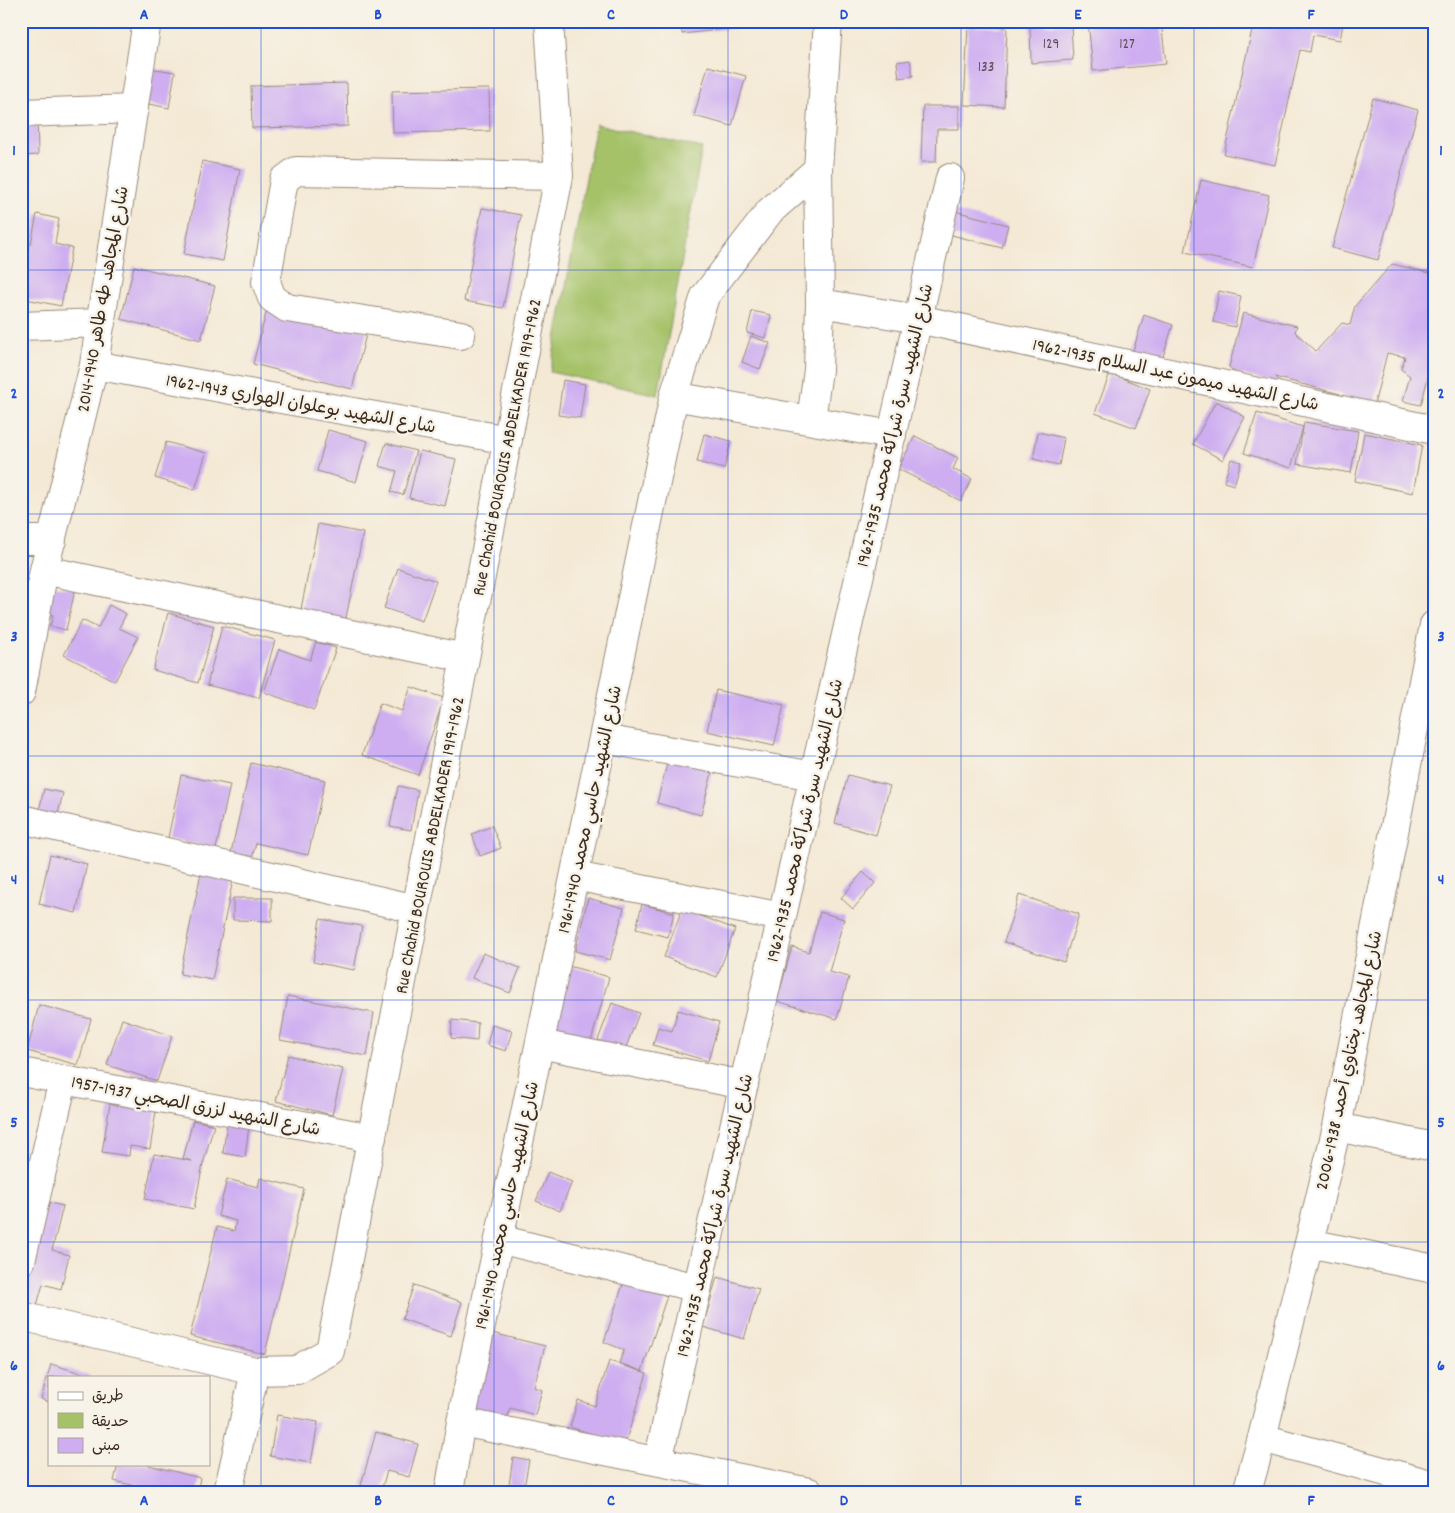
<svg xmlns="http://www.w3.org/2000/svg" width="1455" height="1513" font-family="Dekko,'Playpen Sans Arabic',sans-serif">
	<rect width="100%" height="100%" fill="#f7f3e8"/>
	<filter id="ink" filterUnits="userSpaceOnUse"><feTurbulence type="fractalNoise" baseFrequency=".02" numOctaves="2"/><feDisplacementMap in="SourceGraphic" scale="10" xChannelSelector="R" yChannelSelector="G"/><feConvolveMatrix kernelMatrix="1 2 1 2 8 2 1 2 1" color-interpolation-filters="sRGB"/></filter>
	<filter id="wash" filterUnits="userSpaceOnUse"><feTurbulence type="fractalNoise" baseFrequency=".0096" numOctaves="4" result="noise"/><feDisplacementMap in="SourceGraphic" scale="20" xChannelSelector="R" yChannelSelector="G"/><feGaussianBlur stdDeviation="1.12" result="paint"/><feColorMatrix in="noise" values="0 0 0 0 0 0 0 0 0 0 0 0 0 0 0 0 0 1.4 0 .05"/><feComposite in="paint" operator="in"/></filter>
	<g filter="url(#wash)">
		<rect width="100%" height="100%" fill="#f4e9d5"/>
		<!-- green -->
		<path fill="#a5c269" stroke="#707644" d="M 596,124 L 702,148 L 658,395 L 550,372 Z"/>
		<g id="blocks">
			<!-- building -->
			<path fill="#ceaef1" d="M 681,21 L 734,21 L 735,28 L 682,34 Z
				M 1088,21 L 1161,21 L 1166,64 L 1093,71 Z
				M 1254,21 L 1329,21 L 1343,24 L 1340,40 L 1313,35 L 1310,52 L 1300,50 L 1275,165 L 1224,154 Z
				M 1071,24 L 1073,60 L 1031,63 L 1030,26 Z
				M 968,26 L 1007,28 L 1004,107 L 964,105 Z
				M 910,60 L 913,76 L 899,78 L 897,62 Z
				M 708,66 L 746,76 L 732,126 L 694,116 Z
				M 149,68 L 175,72 L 169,108 L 144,103 Z
				M 347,83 L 348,126 L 252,128 L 251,86 Z
				M 489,89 L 490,131 L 393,133 L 392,91 Z
				M 1373,98 L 1418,110 L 1378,260 L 1332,248 Z
				M 923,106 L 959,106 L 959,129 L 937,129 L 936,162 L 921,162 Z
				M 21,113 L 37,113 L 38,155 L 21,156 Z
				M 202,161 L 240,169 L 223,261 L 184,254 Z
				M 1201,180 L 1269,195 L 1253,267 L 1185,252 Z
				M 482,208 L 521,215 L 503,308 L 464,301 Z
				M 951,210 L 1008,225 L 1002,248 L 944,233 Z
				M 37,214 L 59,219 L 55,244 L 72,248 L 61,306 L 21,298 L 21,286 L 29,244 L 31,244 Z
				M 1392,264 L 1434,274 L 1434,349 L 1431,360 L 1433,358 L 1421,405 L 1403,401 L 1410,376 L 1401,369 L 1405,357 L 1387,353 L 1374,405 L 1345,398 L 1340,394 L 1275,377 L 1283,385 L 1236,373 L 1229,367 L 1243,313 L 1297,326 L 1295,332 L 1316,351 L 1342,323 L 1350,325 L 1355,306 Z
				M 134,266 L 215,286 L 201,340 L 121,319 Z
				M 1219,291 L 1241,296 L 1235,327 L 1213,322 Z
				M 268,305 L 367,331 L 352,389 L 253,364 Z
				M 752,311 L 771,315 L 766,338 L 747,333 Z
				M 1144,315 L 1173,325 L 1162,360 L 1133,351 Z
				M 751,336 L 770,343 L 760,369 L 742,362 Z
				M 1110,373 L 1150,389 L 1136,428 L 1095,413 Z
				M 563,380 L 585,384 L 580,418 L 558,415 Z
				M 1216,401 L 1245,417 L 1223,460 L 1193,444 Z
				M 1257,413 L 1303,427 L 1291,468 L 1244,453 Z
				M 1304,422 L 1358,431 L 1351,473 L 1297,464 Z
				M 328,430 L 368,441 L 356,482 L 317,471 Z
				M 1038,432 L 1064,438 L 1059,465 L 1033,459 Z
				M 1364,433 L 1422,445 L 1413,493 L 1355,481 Z
				M 704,434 L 731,441 L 724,469 L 697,462 Z
				M 915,436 L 958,458 L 953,469 L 972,479 L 961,501 L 898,469 Z
				M 166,442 L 206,453 L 195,490 L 155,478 Z
				M 386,443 L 416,451 L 403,495 L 391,492 L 397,471 L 379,466 Z
				M 420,451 L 456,459 L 445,506 L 409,498 Z
				M 1231,459 L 1241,462 L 1234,485 L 1224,482 Z
				M 318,524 L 363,533 L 345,623 L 300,614 Z
				M 398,568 L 436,581 L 422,621 L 384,608 Z
				M 41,583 L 75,590 L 66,630 L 50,626 L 53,615 L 36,611 Z
				M 109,605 L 126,614 L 119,628 L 138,637 L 115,681 L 64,655 L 82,620 L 98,628 Z
				M 168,613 L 214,626 L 198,683 L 153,670 Z
				M 222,626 L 275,640 L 259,698 L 207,685 Z
				M 316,642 L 336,648 L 314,710 L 264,692 L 279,649 L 310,660 Z
				M 411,687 L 444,698 L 418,775 L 362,755 L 380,703 L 402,711 Z
				M 716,690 L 784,705 L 774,746 L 707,731 Z
				M 669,756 L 713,769 L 701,815 L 657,803 Z
				M 251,763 L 325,780 L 308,855 L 256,843 L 251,862 L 230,857 Z
				M 181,775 L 230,785 L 216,849 L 168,838 Z
				M 848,775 L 890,786 L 876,835 L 835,823 Z
				M 398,786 L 418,790 L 411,830 L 390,826 Z
				M 44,789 L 63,793 L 57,818 L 38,815 Z
				M 492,826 L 501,848 L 480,856 L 472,834 Z
				M 50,855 L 87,864 L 76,913 L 39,904 Z
				M 863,872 L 875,883 L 853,909 L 841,898 Z
				M 201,873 L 233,880 L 212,980 L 180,974 Z
				M 1019,895 L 1079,914 L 1064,962 L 1004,942 Z
				M 233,898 L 272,898 L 272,921 L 233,920 Z
				M 588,898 L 624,908 L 610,960 L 575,951 Z
				M 642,904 L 674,913 L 668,937 L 636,929 Z
				M 682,909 L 735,929 L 717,977 L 664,957 Z
				M 820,912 L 844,919 L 829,972 L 849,977 L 837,1019 L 777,1001 L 792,947 L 809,952 Z
				M 320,919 L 362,926 L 354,970 L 313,962 Z
				M 483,953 L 520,968 L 510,993 L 472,978 Z
				M 565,965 L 609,977 L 590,1045 L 545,1033 Z
				M 288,996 L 374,1013 L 367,1056 L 280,1040 Z
				M 612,1003 L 639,1013 L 625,1050 L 598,1040 Z
				M 39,1005 L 91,1019 L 78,1065 L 27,1051 Z
				M 678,1010 L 719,1022 L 708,1061 L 653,1045 L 658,1027 L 672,1031 Z
				M 122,1019 L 172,1036 L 157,1081 L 107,1065 Z
				M 452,1020 L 478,1023 L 477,1041 L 451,1038 Z
				M 492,1025 L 512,1031 L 506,1051 L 487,1045 Z
				M 288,1055 L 343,1069 L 332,1115 L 276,1101 Z
				M 110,1104 L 156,1111 L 150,1149 L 130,1146 L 129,1156 L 102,1152 Z
				M 193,1120 L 214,1125 L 203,1164 L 194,1209 L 145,1199 L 154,1154 L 192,1161 L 183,1159 Z
				M 227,1123 L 249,1126 L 245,1157 L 223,1153 Z
				M 548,1172 L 572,1182 L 560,1211 L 536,1201 Z
				M 260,1178 L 304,1189 L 265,1354 L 190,1336 L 217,1227 L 234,1231 L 236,1221 L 218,1216 L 227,1179 L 258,1187 Z
				M 41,1201 L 63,1206 L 52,1250 L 69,1255 L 61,1289 L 43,1284 L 36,1309 L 21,1305 L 21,1275 Z
				M 717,1277 L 759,1289 L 744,1339 L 703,1327 Z
				M 624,1281 L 667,1296 L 642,1371 L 619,1363 L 624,1350 L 604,1342 Z
				M 414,1285 L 462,1302 L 451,1336 L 402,1319 Z
				M 488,1332 L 545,1346 L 534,1387 L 542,1390 L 535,1415 L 510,1408 L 506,1423 L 468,1413 Z
				M 609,1361 L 647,1373 L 625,1444 L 570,1427 L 578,1400 L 595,1406 Z
				M 51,1364 L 91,1376 L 91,1377 L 49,1377 L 49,1402 L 41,1399 Z
				M 277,1415 L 318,1422 L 311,1463 L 270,1456 Z
				M 376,1432 L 418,1444 L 409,1477 L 387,1471 L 381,1491 L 361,1485 Z
				M 513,1457 L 529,1460 L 524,1488 L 509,1485 Z
				M 118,1464 L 145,1464 L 200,1478 L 197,1492 L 134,1491 L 136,1486 L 114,1481 Z
				M 352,1487 L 368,1491 L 368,1492 L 351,1492 Z"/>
		</g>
	</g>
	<g filter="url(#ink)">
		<use href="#blocks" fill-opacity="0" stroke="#988a7a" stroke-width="1"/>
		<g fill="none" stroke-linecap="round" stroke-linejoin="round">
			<defs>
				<path id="minor" d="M 828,21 L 818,169 L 820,303 L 918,319 L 1434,430
					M 21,113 L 134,109
					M 21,326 L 101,323
					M 461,335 L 287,308 L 272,298 L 266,282 L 284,180 L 296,171 L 559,176
					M 94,365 L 508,440
					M 674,396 L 892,435
					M 811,420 L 818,370 L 820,303
					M 21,540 L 52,540
					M 44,570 L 465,658
					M 21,692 L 44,570 L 94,365 L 147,21
					M 603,739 L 814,776
					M 21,819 L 416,909
					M 575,876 L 782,917
					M 540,1044 L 744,1085
					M 21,1072 L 372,1138
					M 1337,1127 L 1434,1147
					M 499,1239 L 697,1288
					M 1309,1243 L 1434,1269
					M 21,1261 L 63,1080
					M 21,1316 L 255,1371 L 297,1370 L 330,1351 L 559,176 L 549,21
					M 461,1422 L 809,1492
					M 1262,1438 L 1434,1485
					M 658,1461 L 950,178
					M 228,1492 L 255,1371
					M 449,1492 L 461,1422 L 674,396 L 705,296 L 770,211 L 818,169
					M 1247,1492 L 1262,1438 L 1337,1127 L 1434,625"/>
			</defs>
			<!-- minor casing -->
			<use href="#minor" stroke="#988a7a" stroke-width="30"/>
			<!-- minor -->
			<use href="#minor" stroke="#fff" stroke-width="28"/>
		</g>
	</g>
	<!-- grid -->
	<path fill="none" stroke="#1d4ed8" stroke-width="1" stroke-opacity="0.55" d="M 261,21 L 261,1492M 494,21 L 494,1492M 728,21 L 728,1492M 961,21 L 961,1492M 1194,21 L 1194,1492M 21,270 L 1434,270M 21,514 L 1434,514M 21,756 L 1434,756M 21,1000 L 1434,1000M 21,1242 L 1434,1242"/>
	<g text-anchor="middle" stroke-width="5" stroke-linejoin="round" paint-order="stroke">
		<!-- number labels -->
		<g font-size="15" fill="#604b53">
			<text x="1051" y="48">129</text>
			<text x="1127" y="48">127</text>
			<text x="986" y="71">133</text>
		</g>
		<!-- street labels -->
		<g font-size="18" fill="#3b2a1e" stroke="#f7f3e8">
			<text transform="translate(102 299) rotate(-80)" y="6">شارع المجاهد طه طاهر 1940-2014</text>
			<text transform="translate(1176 374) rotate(12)" y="6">شارع الشهيد ميمون عبد السلام 1935-1962</text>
			<text transform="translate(301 403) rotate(10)" y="6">شارع الشهيد بوعلوان الهواري 1943-1962</text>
			<text transform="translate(894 425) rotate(-77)" y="6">شارع الشهيد سرة شراكة محمد 1935-1962</text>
			<text transform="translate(506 447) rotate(-79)" y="6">Rue Chahid BOUROUIS ABDELKADER 1919-1962</text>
			<text transform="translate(589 809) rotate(-78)" y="6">شارع الشهيد حاسي محمد 1940-1961</text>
			<text transform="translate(804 820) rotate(-77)" y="6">شارع الشهيد سرة شراكة محمد 1935-1962</text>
			<text transform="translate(429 845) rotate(-79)" y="6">Rue Chahid BOUROUIS ABDELKADER 1919-1962</text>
			<text transform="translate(1348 1060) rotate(-78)" y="6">شارع المجاهد بختاوي أحمد 1938-2006</text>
			<text transform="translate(196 1105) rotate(11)" y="6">شارع الشهيد لزرق الصحبي 1937-1957</text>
			<text transform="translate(506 1205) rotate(-78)" y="6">شارع الشهيد حاسي محمد 1940-1961</text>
			<text transform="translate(714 1215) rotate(-77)" y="6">شارع الشهيد سرة شراكة محمد 1935-1962</text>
		</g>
	</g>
	<!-- margin -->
	<rect width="1455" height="1513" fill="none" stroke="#f7f3e8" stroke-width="55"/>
	<!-- legend -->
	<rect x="48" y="1376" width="162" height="90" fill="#f7f3e8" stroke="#aca397"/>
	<rect x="58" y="1392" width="25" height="8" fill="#ffffff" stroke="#aca397"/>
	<text x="92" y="1400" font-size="15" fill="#3b2a1e">طريق</text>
	<rect x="58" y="1413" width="25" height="15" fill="#a5c269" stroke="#aca397"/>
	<text x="92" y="1426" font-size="15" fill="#3b2a1e">حديقة</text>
	<rect x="58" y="1438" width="25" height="15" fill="#ceaef1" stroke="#aca397"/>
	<text x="92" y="1450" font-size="15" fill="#3b2a1e">مبنى</text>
	<rect x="28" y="28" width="1400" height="1458" fill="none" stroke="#1d4ed8" stroke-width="2"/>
	<g font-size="16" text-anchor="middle" font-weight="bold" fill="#1d4ed8">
		<text x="144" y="19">A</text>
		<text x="378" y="19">B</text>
		<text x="611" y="19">C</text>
		<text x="844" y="19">D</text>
		<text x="1078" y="19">E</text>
		<text x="1311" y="19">F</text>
		<text x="14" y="155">1</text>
		<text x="1441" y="155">1</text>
		<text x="14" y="398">2</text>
		<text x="1441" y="398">2</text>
		<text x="14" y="641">3</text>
		<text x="1441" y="641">3</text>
		<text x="14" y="884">4</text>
		<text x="1441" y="884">4</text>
		<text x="14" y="1127">5</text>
		<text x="1441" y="1127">5</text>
		<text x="14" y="1370">6</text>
		<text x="1441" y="1370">6</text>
		<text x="144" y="1505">A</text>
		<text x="378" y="1505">B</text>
		<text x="611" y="1505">C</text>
		<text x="844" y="1505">D</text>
		<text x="1078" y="1505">E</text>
		<text x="1311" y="1505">F</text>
	</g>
</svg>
